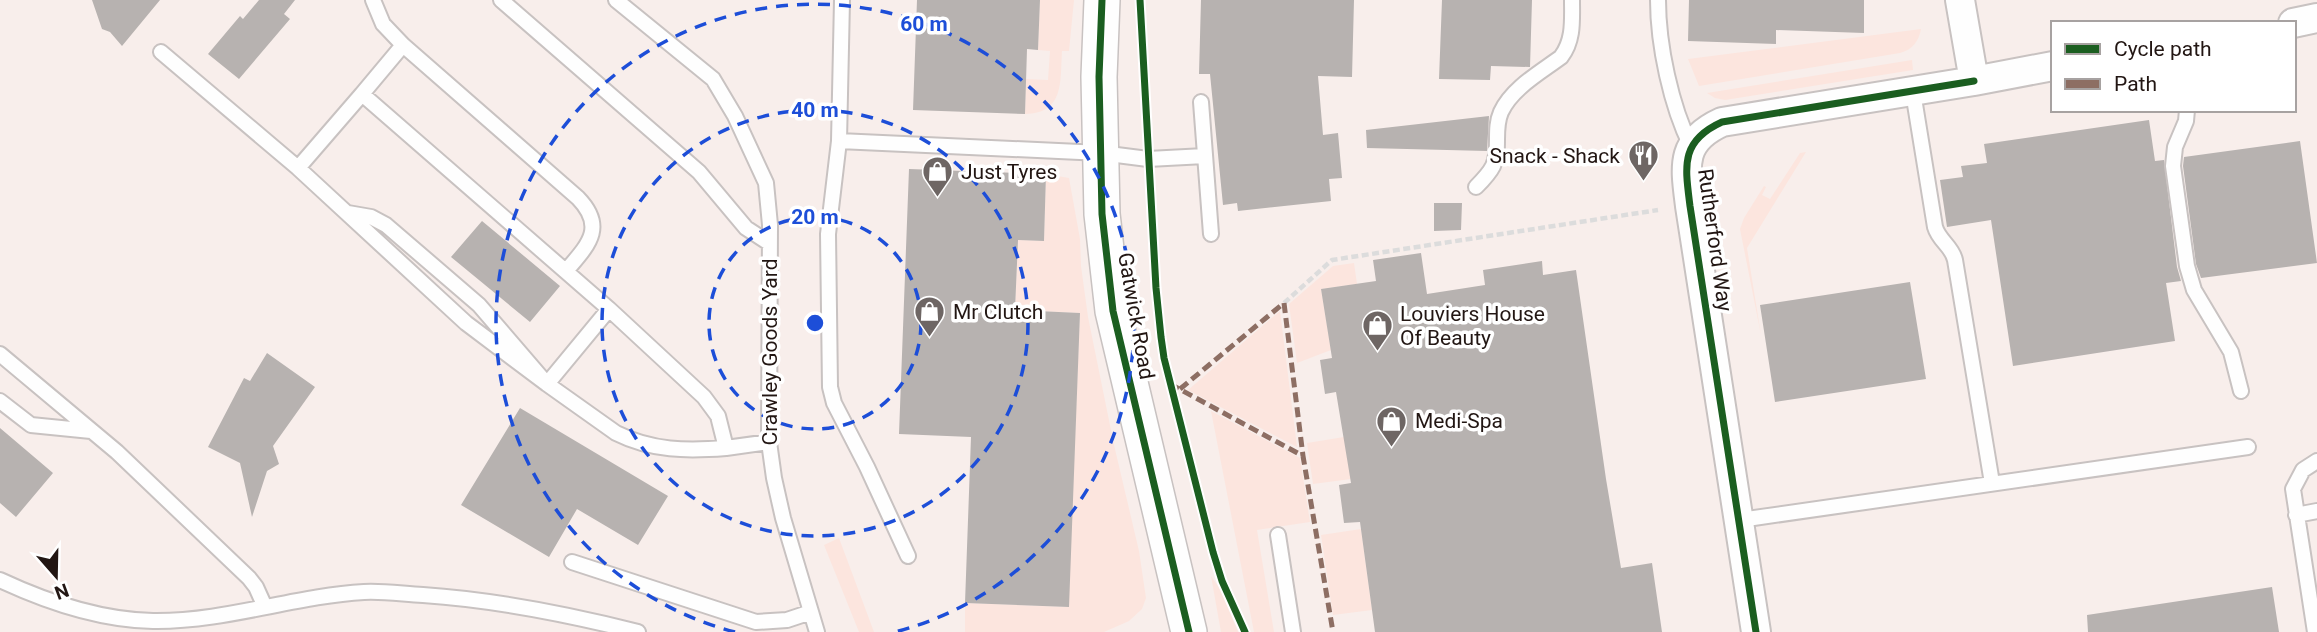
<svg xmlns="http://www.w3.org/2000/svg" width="2317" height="632" font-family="Roboto,sans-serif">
	<rect width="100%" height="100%" fill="#fbfbfb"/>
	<!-- built -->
	<path fill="#f8eeeb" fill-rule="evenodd" d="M 0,0 L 2317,0 L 2317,632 L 0,632 ZM 2053,23 L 2294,23 L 2294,110 L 2053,110 Z"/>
	<!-- green -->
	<path fill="#fce5de" d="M 1040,0 L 1074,0 L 1069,51 L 1062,51 C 1060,81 1065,113 1025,114 L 1026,79 L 1048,80 L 1050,51 L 1038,50 Z
		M 1921,29 C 1919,41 1912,50 1900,53 L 1699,86 L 1688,59 Z
		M 1912,60 L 1913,70 L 1725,100 L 1715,98 L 1707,93 Z
		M 1806,152 L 1747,248 L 1761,335 L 1740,229 L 1744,218 L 1764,186 L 1766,187 L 1762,195 L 1770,199 L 1800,153 Z
		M 1046,174 L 1069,178 L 1080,239 L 1081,266 L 1088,317 L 1114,445 L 1139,551 L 1146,598 L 1142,609 L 1129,621 L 1104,632 L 965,632 L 965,603 L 1068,607 L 1080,313 L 1015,310 L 1018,240 L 1044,241 Z
		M 1354,263 L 1357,284 L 1321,289 L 1331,350 L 1297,363 L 1289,304 L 1333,266 Z
		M 1280,311 L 1297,447 L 1188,390 Z
		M 1211,411 L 1300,458 L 1310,522 L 1257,530 L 1274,632 L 1254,632 Z
		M 1344,437 L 1351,479 L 1313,484 L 1307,443 Z
		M 1361,529 L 1372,610 L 1333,615 L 1321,535 Z
		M 839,538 L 874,632 L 859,632 L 824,545 Z
		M 1211,576 L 1220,589 L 1238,632 L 1221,632 Z"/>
	<!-- building -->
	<path fill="#b7b2b0" d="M 92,0 L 160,0 L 122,46 L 110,32 L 102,29 Z
		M 259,0 L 295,0 L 284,14 L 290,19 L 239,79 L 208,54 L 240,16 L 243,19 Z
		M 917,0 L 1040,0 L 1038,50 L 1027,49 L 1025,114 L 913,110 Z
		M 1201,0 L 1354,0 L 1352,77 L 1318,76 L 1323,135 L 1338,133 L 1342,178 L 1329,179 L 1331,201 L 1238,211 L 1237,203 L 1223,205 L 1210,74 L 1199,74 Z
		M 1442,0 L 1532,0 L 1530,67 L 1491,66 L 1490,80 L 1439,79 Z
		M 1689,0 L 1864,0 L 1864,33 L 1776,30 L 1776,44 L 1688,41 Z
		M 1489,116 L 1487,151 L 1367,148 L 1366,130 Z
		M 2149,120 L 2155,161 L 2164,160 L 2177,267 L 2181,281 L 2166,283 L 2175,341 L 2013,366 L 1991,220 L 1947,227 L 1940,180 L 1963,177 L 1961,166 L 1987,163 L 1984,144 Z
		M 2300,141 L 2317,263 L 2201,278 L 2196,264 L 2183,166 L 2184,157 Z
		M 909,169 L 1046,174 L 1044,241 L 1018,240 L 1015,310 L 1080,313 L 1069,607 L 965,603 L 971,437 L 899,434 Z
		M 1434,203 L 1462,203 L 1461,230 L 1434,231 Z
		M 482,221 L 560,286 L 530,322 L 451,257 Z
		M 1421,253 L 1427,294 L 1485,285 L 1483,270 L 1542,261 L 1543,275 L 1576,270 L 1606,479 L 1621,568 L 1652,563 L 1662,632 L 1375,632 L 1360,522 L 1344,523 L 1339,485 L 1351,483 L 1336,392 L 1325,394 L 1320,360 L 1332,358 L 1321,289 L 1376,281 L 1373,260 Z
		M 1910,282 L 1926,379 L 1775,402 L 1760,305 Z
		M 267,353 L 315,387 L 273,446 L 279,464 L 267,471 L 252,517 L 240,463 L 208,447 L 244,378 L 250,381 Z
		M 520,408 L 668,496 L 638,545 L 577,509 L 549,557 L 461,505 Z
		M 0,428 L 53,473 L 16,517 L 0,503 Z
		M 2272,587 L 2279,632 L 2088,632 L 2087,615 Z"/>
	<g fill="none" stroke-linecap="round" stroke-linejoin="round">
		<defs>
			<path id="service" d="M 373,0 L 383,24 L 403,45
				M 501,0 L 699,172 L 746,228 L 769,243
				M 616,0 L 713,79 L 735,116 L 766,183 L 770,225 L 769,442 L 774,478 L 783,518 L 817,632
				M 842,0 L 839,141 L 828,234 L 830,387 L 834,403 L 867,467 L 908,556
				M 1658,0 C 1658,45 1671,106 1691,146
				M 161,52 L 298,168 L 466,323 L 547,384 L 609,309 L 704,397 L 718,416 L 726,448 L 769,442
				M 1913,92 L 1935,227 C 1939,241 1952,246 1955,260 L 1992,483
				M 362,94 L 403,45 L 578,198 C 607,228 587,246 566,271
				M 1201,102 L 1211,234
				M 2187,110 L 2186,121 L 2175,147 L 2173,166 L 2187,266 L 2194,290 L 2231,352 L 2241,391
				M 839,141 L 1101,153 L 1148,159 L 1205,156
				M 298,168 L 362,94 L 609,309
				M 1476,187 C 1482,181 1489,174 1493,166 C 1501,149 1493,130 1501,112 C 1512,88 1541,72 1561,57 C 1574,40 1572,20 1572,0
				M 348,213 L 371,217 L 386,225 L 479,305 L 547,384 L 616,433 C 652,451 687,451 726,448
				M 0,354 L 117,452 L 249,578 L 256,587 L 265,607
				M 0,401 L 31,425 L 91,431
				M 2296,515 L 2317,511
				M 1740,520 L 2248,447
				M 1278,535 L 1293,632
				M 572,562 L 756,622 L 787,620 L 811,612
				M 0,580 C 47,602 101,620 153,621 C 225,622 294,596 364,592 C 384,591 403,594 423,595 C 496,600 567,614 638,632
				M 2315,632 L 2293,489 L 2303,470 L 2317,461"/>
			<path id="minor" d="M 1960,0 L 1974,81 L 2053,66
				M 2293,23 L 2317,18
				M 1756,632 L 1690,206 C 1685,166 1680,141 1722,122 L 1974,81"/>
			<path id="tertiary" d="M 1102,0 L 1099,77 L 1102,214 L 1113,311 L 1189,632"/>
		</defs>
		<!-- service casing -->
		<use href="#service" stroke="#c8c2c1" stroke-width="18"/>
		<!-- minor casing -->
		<use href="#minor" stroke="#c8c2c1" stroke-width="32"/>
		<!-- tertiary casing -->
		<use href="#tertiary" stroke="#c8c2c1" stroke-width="38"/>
		<!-- path -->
		<path stroke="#dcdcdc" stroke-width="4.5" stroke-dasharray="7 3.5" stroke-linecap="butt" d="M 1284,303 L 1332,260 L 1658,210"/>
		<!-- service -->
		<use href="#service" stroke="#fefefe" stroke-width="14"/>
		<!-- minor -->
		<use href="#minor" stroke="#fefefe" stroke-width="28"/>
		<!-- tertiary -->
		<use href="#tertiary" stroke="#fefefe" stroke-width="35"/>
		<!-- quiet -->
		<path stroke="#8d6e63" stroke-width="5" stroke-dasharray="10 5" stroke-linecap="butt" d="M 1170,384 L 1303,456 L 1333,632
			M 1180,389 L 1284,303 L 1303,456"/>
		<defs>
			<path id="cycleway" d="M 1102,0 L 1099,77 L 1102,214 L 1113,311 L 1189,632
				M 1140,0 L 1156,288 L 1161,337 L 1164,358 L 1213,552 L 1222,581 L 1245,632
				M 1756,632 L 1690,206 C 1685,166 1680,141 1722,122 L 1974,81"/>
		</defs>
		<!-- cycleway casing -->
		<use href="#cycleway" stroke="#fff" stroke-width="11"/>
		<!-- cycleway -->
		<use href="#cycleway" stroke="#1b5e20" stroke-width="7"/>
	</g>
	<!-- distance rings -->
	<g fill="none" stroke="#1d4ed8" stroke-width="3.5" stroke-dasharray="12 9">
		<circle cx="815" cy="323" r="106"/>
		<circle cx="815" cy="323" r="213"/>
		<path d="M735 632A319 319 0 1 1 895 632"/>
	</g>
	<!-- icons -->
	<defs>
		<symbol id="restaurant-pin" viewBox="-11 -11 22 30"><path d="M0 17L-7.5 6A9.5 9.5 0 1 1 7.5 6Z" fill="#6e6664" stroke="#fff"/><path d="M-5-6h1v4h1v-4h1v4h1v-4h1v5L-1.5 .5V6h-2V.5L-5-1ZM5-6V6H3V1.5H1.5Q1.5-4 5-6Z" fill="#fff"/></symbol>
		<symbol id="shop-pin" viewBox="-11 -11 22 30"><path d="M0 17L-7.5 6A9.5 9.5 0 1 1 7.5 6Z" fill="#6e6664" stroke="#fff"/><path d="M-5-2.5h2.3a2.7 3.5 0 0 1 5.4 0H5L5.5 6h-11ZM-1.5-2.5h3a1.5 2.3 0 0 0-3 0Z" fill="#fff"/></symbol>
	</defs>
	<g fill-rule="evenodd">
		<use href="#restaurant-pin" x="1626" y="138" width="35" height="47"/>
		<use href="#shop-pin" x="920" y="154" width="35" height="47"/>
		<use href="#shop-pin" x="912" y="294" width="35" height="47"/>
		<use href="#shop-pin" x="1360" y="308" width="35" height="47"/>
		<use href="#shop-pin" x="1374" y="404" width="35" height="47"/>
	</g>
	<g text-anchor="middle" stroke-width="7" stroke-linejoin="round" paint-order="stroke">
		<!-- poi labels -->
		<g font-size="21" fill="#221613" stroke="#fff" text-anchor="start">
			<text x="1620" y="163" text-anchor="end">Snack - Shack</text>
			<text x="961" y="179">Just Tyres</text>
			<text x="953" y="319">Mr Clutch</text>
			<text x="1400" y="321">Louviers House<tspan x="1400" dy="24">Of Beauty</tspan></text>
			<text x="1415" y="428">Medi-Spa</text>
		</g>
		<!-- street labels -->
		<g font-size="21" fill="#221613" stroke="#fff">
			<text transform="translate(1715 240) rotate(82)" y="7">Rutherford Way</text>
			<text transform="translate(1136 316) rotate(80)" y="7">Gatwick Road</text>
			<text transform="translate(770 352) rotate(-90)" y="7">Crawley Goods Yard</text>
		</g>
	</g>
	<circle cx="815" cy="323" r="10" fill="#1d4ed8" stroke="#fff" stroke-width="3.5"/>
	<g font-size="21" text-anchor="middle" font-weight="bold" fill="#1d4ed8" stroke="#fff" stroke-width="7" stroke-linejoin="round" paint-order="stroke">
		<text x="924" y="31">60 m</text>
		<text x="815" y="117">40 m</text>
		<text x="815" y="224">20 m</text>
	</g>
	<!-- legend -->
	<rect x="2051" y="21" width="245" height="91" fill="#ffffff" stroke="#a7a2a1" stroke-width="2"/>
	<rect x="2065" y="44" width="35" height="10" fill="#1b5e20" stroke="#a7a2a1" stroke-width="2"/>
	<text x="2114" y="56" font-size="21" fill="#221613">Cycle path</text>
	<rect x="2065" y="79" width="35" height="10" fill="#8d6e63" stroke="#a7a2a1" stroke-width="2"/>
	<text x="2114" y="91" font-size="21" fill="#221613">Path</text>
	<!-- north arrow -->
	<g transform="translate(56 576) rotate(160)" stroke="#ffffff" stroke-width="5" paint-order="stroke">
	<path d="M0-5L12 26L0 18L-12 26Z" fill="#221613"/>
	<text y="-10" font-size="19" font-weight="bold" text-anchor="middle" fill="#221613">N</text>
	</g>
</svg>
